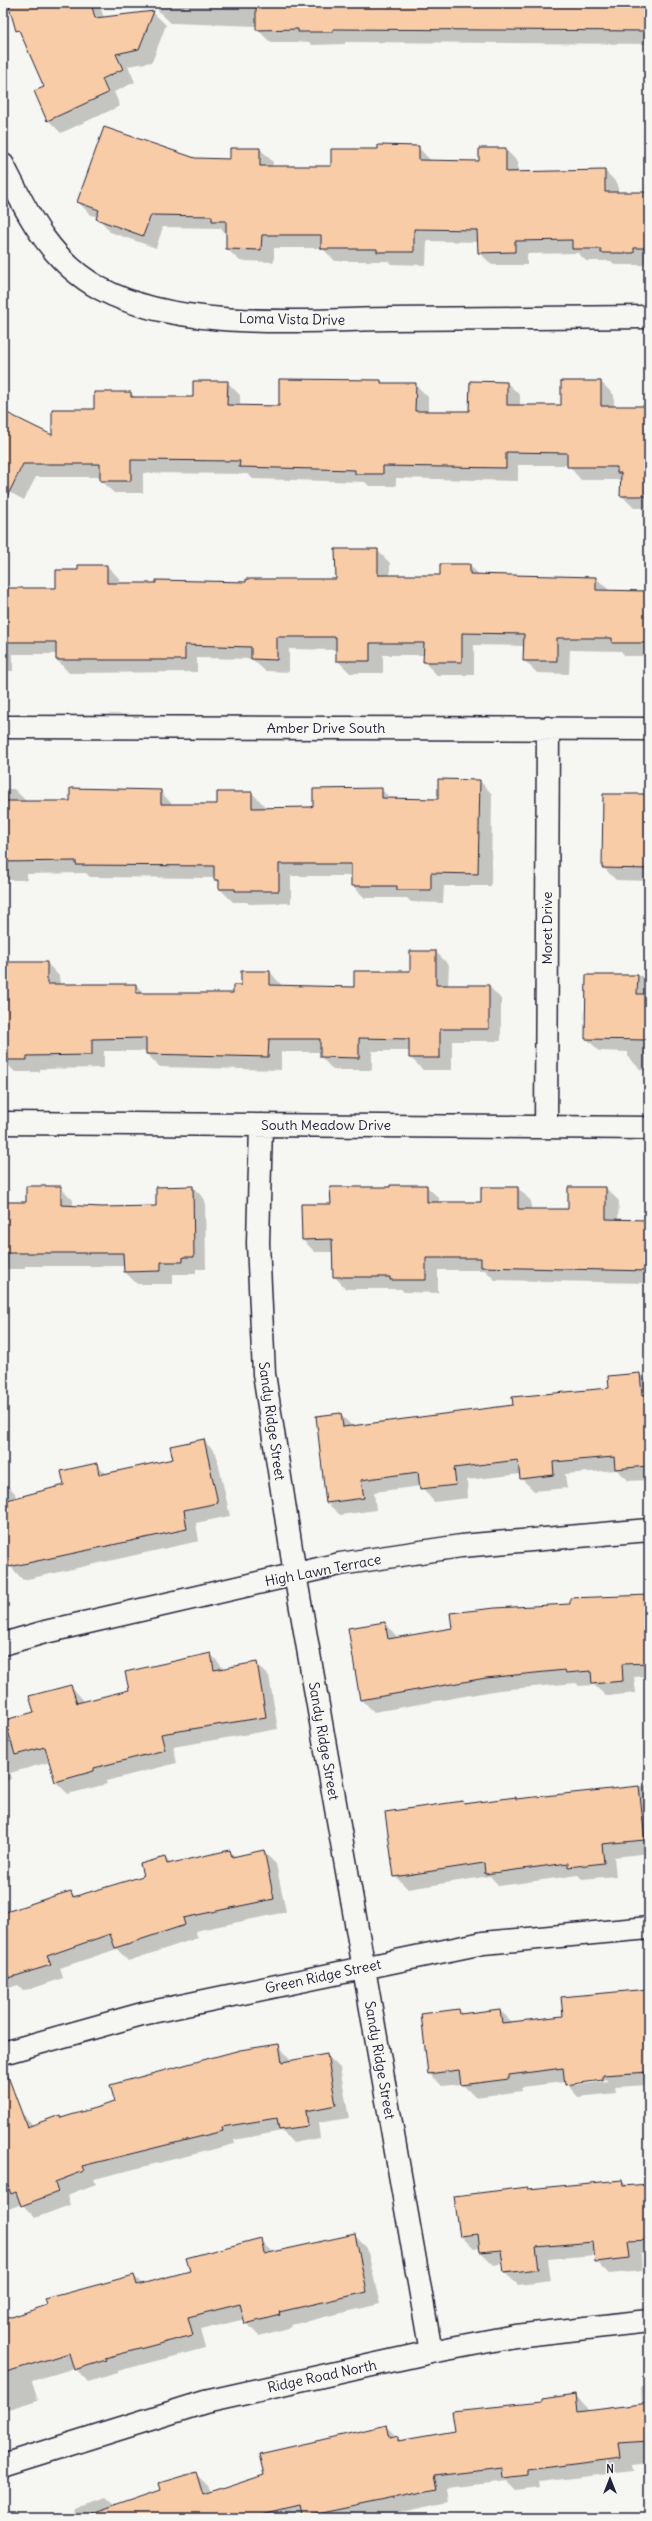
<svg xmlns="http://www.w3.org/2000/svg" width="652" height="2521" font-family="Delius,sans-serif">
	<rect width="100%" height="100%" fill="#f6f6f2"/>
	<filter id="ink" filterUnits="userSpaceOnUse"><feTurbulence type="fractalNoise" baseFrequency=".025" numOctaves="2"/><feDisplacementMap in="SourceGraphic" scale="8" xChannelSelector="R" yChannelSelector="G"/><feConvolveMatrix kernelMatrix="1 2 1 2 8 2 1 2 1" color-interpolation-filters="sRGB"/></filter>
	<g filter="url(#ink)">
		<!-- shadow -->
		<path fill="#0003" fill-rule="evenodd" d="M 6,3 L 99,3 L 104,18 L 153,12 L 166,25 L 152,62 L 128,66 L 135,82 L 114,92 L 120,106 L 61,133 L 48,120 L 45,87 Z
			M 158,3 L 649,3 L 649,44 L 345,42 L 345,44 L 312,45 L 309,42 L 270,42 L 257,29 L 257,26 L 171,23 L 158,11 Z
			M 418,147 L 431,161 L 480,162 L 505,149 L 518,162 L 518,173 L 605,171 L 618,184 L 618,193 L 649,193 L 649,261 L 646,261 L 646,265 L 615,265 L 611,261 L 586,261 L 578,253 L 527,254 L 527,265 L 492,265 L 479,252 L 479,242 L 427,241 L 426,265 L 391,264 L 388,261 L 335,261 L 322,248 L 274,248 L 274,262 L 240,261 L 227,249 L 226,234 L 221,228 L 163,227 L 156,248 L 110,232 L 98,217 L 91,215 L 78,202 L 195,159 L 231,160 L 260,149 L 273,162 L 272,167 L 332,168 L 379,150 Z
			M 381,381 L 384,384 L 415,384 L 428,397 L 428,412 L 470,412 L 471,382 L 507,383 L 520,395 L 520,406 L 562,406 L 601,382 L 614,395 L 614,407 L 649,407 L 649,508 L 634,508 L 621,495 L 621,480 L 581,480 L 568,465 L 518,465 L 518,481 L 396,478 L 396,486 L 369,486 L 365,482 L 253,479 L 248,474 L 143,473 L 143,493 L 114,493 L 101,480 L 101,477 L 36,477 L 24,500 L 3,489 L 3,412 L 53,437 L 95,410 L 131,393 L 136,398 L 194,398 L 227,382 L 240,395 L 240,406 L 280,407 Z
			M 377,550 L 390,563 L 390,576 L 441,576 L 470,565 L 480,576 L 596,578 L 609,590 L 649,592 L 649,656 L 625,656 L 621,651 L 570,650 L 569,674 L 537,673 L 524,660 L 524,646 L 474,645 L 474,675 L 437,675 L 424,662 L 424,655 L 383,655 L 383,673 L 350,673 L 337,660 L 337,650 L 289,649 L 289,672 L 265,671 L 252,659 L 197,658 L 197,672 L 69,673 L 57,660 L 57,654 L 13,654 L 13,671 L 3,671 L 3,589 L 57,589 L 79,571 L 107,566 L 120,579 L 120,584 L 337,580 Z
			M 480,781 L 492,794 L 491,886 L 444,886 L 443,903 L 411,902 L 407,898 L 365,898 L 352,885 L 352,876 L 291,876 L 291,903 L 249,904 L 247,902 L 233,902 L 220,889 L 220,884 L 215,878 L 90,877 L 86,873 L 27,874 L 27,880 L 3,880 L 3,789 L 14,789 L 27,802 L 71,802 L 160,791 L 173,805 L 218,805 L 252,793 L 264,805 L 264,809 L 310,808 L 381,789 L 391,799 L 439,800 Z
			M 649,795 L 649,889 L 647,881 L 616,880 L 603,867 Z
			M 436,952 L 449,965 L 448,986 L 489,986 L 501,999 L 501,1041 L 452,1041 L 452,1070 L 423,1070 L 410,1057 L 410,1051 L 372,1051 L 372,1070 L 333,1070 L 321,1057 L 321,1052 L 281,1052 L 281,1070 L 160,1067 L 147,1054 L 147,1051 L 104,1051 L 104,1068 L 40,1069 L 40,1072 L 15,1072 L 3,1060 L 3,990 L 47,963 L 59,976 L 60,985 L 136,985 L 145,994 L 234,994 L 242,986 L 242,972 L 270,972 L 283,987 L 355,988 L 411,972 Z
			M 587,976 L 649,976 L 649,1070 L 641,1070 L 628,1057 L 628,1052 L 599,1051 L 586,1038 Z
			M 426,1186 L 439,1198 L 439,1203 L 482,1203 L 518,1188 L 531,1201 L 531,1210 L 569,1210 L 606,1188 L 619,1201 L 618,1220 L 649,1221 L 649,1283 L 495,1280 L 485,1270 L 438,1270 L 438,1293 L 404,1292 L 401,1289 L 346,1289 L 334,1276 L 333,1252 L 315,1252 L 303,1240 L 332,1205 L 331,1188 Z
			M 60,1187 L 73,1200 L 73,1207 L 102,1208 L 158,1207 L 193,1187 L 205,1200 L 206,1269 L 196,1269 L 196,1274 L 173,1274 L 173,1284 L 137,1284 L 125,1272 L 125,1266 L 25,1266 L 25,1269 L 3,1269 L 3,1203 L 27,1203 Z
			M 640,1374 L 649,1383 L 649,1480 L 629,1481 L 617,1470 L 565,1474 L 567,1488 L 534,1491 L 521,1478 L 521,1474 L 467,1480 L 468,1498 L 434,1502 L 421,1486 L 374,1492 L 376,1510 L 340,1515 L 327,1503 L 340,1414 L 353,1427 L 514,1406 L 610,1388 Z
			M 203,1440 L 216,1453 L 230,1516 L 196,1523 L 199,1541 L 23,1580 L 10,1566 L 3,1567 L 3,1481 L 15,1493 L 16,1498 L 66,1486 L 96,1464 L 107,1474 L 174,1460 Z
			M 649,1596 L 649,1676 L 634,1677 L 636,1693 L 606,1696 L 594,1685 L 579,1686 L 576,1683 L 499,1690 L 374,1712 L 361,1699 L 385,1623 L 398,1638 L 571,1605 L 571,1599 Z
			M 211,1654 L 224,1669 L 256,1663 L 269,1676 L 278,1729 L 173,1747 L 177,1763 L 106,1781 L 107,1784 L 68,1794 L 56,1782 L 50,1762 L 10,1773 L 11,1779 L 3,1782 L 3,1722 L 35,1713 L 71,1686 L 85,1702 L 130,1691 L 126,1673 Z
			M 649,1785 L 649,1853 L 614,1857 L 616,1876 L 582,1879 L 578,1875 L 499,1886 L 490,1876 L 408,1889 L 395,1876 L 463,1802 L 466,1805 Z
			M 230,1851 L 236,1857 L 263,1851 L 276,1864 L 286,1912 L 195,1931 L 198,1938 L 128,1961 L 117,1949 L 60,1968 L 63,1978 L 31,1989 L 23,1990 L 18,1985 L 3,1990 L 3,1914 L 71,1892 L 76,1897 L 145,1876 L 165,1858 L 171,1864 Z
			M 649,1990 L 649,2085 L 615,2087 L 616,2093 L 578,2097 L 565,2082 L 521,2087 L 522,2091 L 475,2097 L 462,2084 L 442,2086 L 429,2073 L 458,2010 L 463,2015 L 500,2010 L 513,2023 L 564,2017 L 562,1998 ZM 608,2079 L 609,2081 L 576,2085 L 576,2083 Z
			M 278,2045 L 292,2061 L 327,2055 L 340,2068 L 349,2118 L 318,2123 L 320,2138 L 293,2143 L 282,2131 L 234,2140 L 235,2144 L 94,2179 L 96,2184 L 67,2195 L 70,2205 L 35,2218 L 22,2204 L 3,2211 L 3,2117 L 20,2111 L 34,2126 L 59,2116 L 62,2119 L 116,2103 Z
			M 622,2181 L 628,2186 L 649,2185 L 649,2253 L 641,2254 L 642,2271 L 609,2274 L 596,2261 L 595,2255 L 548,2259 L 551,2281 L 518,2285 L 505,2273 L 504,2263 L 494,2265 L 481,2252 L 480,2248 L 474,2249 L 461,2236 L 528,2188 L 530,2190 Z
			M 354,2235 L 367,2248 L 380,2304 L 291,2325 L 292,2327 L 259,2336 L 246,2323 L 245,2319 L 200,2330 L 205,2348 L 118,2371 L 118,2373 L 88,2382 L 75,2368 L 32,2381 L 38,2400 L 5,2410 L 3,2408 L 3,2321 L 134,2276 L 143,2285 L 191,2272 L 260,2240 L 273,2253 Z
			M 641,2387 L 649,2387 L 649,2463 L 632,2465 L 633,2471 L 539,2482 L 540,2487 L 517,2490 L 508,2481 L 447,2488 L 449,2502 L 372,2518 L 56,2518 L 75,2511 L 74,2507 L 106,2497 L 116,2506 L 163,2490 L 195,2473 L 208,2486 L 211,2493 L 265,2476 L 387,2426 L 402,2442 L 456,2431 L 543,2403 L 576,2396 L 588,2408 L 589,2412 L 642,2405 Z"/>
		<!-- building -->
		<path fill="#f8cca7" stroke="#22223b" d="M 8,3 L 91,3 L 95,18 L 154,11 L 139,49 L 116,54 L 123,69 L 102,79 L 108,93 L 47,121 L 34,91 L 44,87 L 19,30 L 16,31 Z
			M 256,3 L 649,3 L 649,31 L 333,29 L 333,32 L 298,32 L 298,29 L 256,30 Z
			M 104,127 L 195,158 L 230,159 L 230,148 L 260,148 L 260,166 L 331,166 L 331,149 L 378,149 L 378,145 L 419,146 L 419,160 L 479,161 L 479,148 L 506,148 L 506,172 L 605,170 L 605,192 L 649,192 L 649,248 L 634,248 L 634,253 L 601,253 L 601,249 L 572,249 L 572,240 L 515,241 L 515,252 L 478,253 L 477,230 L 414,229 L 414,252 L 377,252 L 377,249 L 321,249 L 321,235 L 262,235 L 261,250 L 226,249 L 226,221 L 212,221 L 212,216 L 151,215 L 143,236 L 96,219 L 99,210 L 77,202 Z
			M 279,379 L 381,380 L 381,383 L 416,383 L 415,411 L 469,411 L 470,381 L 507,382 L 507,405 L 561,405 L 561,381 L 601,381 L 601,406 L 649,406 L 649,496 L 620,496 L 621,473 L 617,473 L 617,467 L 567,467 L 567,453 L 506,452 L 506,468 L 383,466 L 383,474 L 355,474 L 355,470 L 239,467 L 240,461 L 131,460 L 131,481 L 100,481 L 100,464 L 23,464 L 3,505 L 3,411 L 52,435 L 52,409 L 94,409 L 94,392 L 131,392 L 131,397 L 193,397 L 193,381 L 228,381 L 227,405 L 279,406 Z
			M 335,549 L 378,549 L 378,575 L 440,575 L 440,564 L 470,564 L 470,574 L 596,577 L 596,590 L 649,591 L 649,643 L 612,643 L 612,638 L 557,638 L 557,661 L 523,661 L 524,634 L 462,633 L 462,662 L 423,662 L 424,643 L 370,643 L 370,661 L 336,661 L 336,637 L 277,637 L 277,660 L 251,659 L 251,647 L 185,645 L 185,660 L 56,660 L 56,642 L 3,642 L 3,588 L 56,588 L 56,570 L 78,570 L 78,565 L 107,565 L 107,583 L 156,583 L 156,580 L 246,582 L 246,579 L 336,579 Z
			M 438,779 L 480,780 L 478,874 L 431,873 L 431,890 L 397,890 L 397,886 L 351,886 L 351,864 L 279,864 L 279,891 L 235,891 L 235,889 L 219,889 L 219,880 L 214,880 L 214,866 L 76,865 L 76,861 L 3,862 L 3,801 L 70,801 L 70,788 L 161,790 L 161,804 L 217,804 L 217,792 L 252,792 L 252,808 L 310,807 L 313,806 L 313,789 L 382,788 L 382,798 L 438,799 Z
			M 603,794 L 649,794 L 649,869 L 602,868 Z
			M 410,951 L 436,951 L 436,985 L 489,985 L 489,1029 L 440,1029 L 440,1058 L 409,1058 L 409,1039 L 359,1038 L 359,1058 L 320,1057 L 320,1039 L 269,1039 L 268,1057 L 146,1054 L 146,1038 L 92,1039 L 92,1055 L 27,1056 L 27,1060 L 3,1060 L 4,962 L 47,962 L 47,984 L 136,984 L 136,993 L 233,993 L 233,985 L 241,985 L 241,971 L 270,971 L 270,985 L 354,987 L 354,971 L 410,971 Z
			M 586,975 L 638,975 L 637,994 L 649,994 L 649,1040 L 585,1039 Z
			M 390,1185 L 427,1185 L 427,1202 L 481,1202 L 481,1187 L 518,1187 L 518,1209 L 568,1209 L 568,1187 L 606,1187 L 606,1219 L 647,1220 L 647,1271 L 481,1267 L 481,1258 L 426,1258 L 426,1280 L 390,1280 L 390,1277 L 333,1277 L 332,1239 L 302,1240 L 301,1204 L 331,1204 L 330,1187 L 390,1187 Z
			M 26,1186 L 61,1186 L 61,1205 L 102,1207 L 156,1206 L 156,1187 L 193,1186 L 194,1257 L 183,1257 L 183,1262 L 161,1262 L 161,1271 L 124,1272 L 123,1253 L 3,1253 L 3,1202 L 26,1202 Z
			M 640,1373 L 642,1395 L 649,1395 L 648,1466 L 615,1469 L 614,1457 L 553,1462 L 554,1475 L 520,1479 L 518,1460 L 454,1468 L 456,1485 L 420,1489 L 418,1472 L 361,1480 L 364,1498 L 326,1503 L 316,1416 L 341,1413 L 343,1427 L 513,1405 L 512,1397 L 609,1388 L 608,1376 Z
			M 204,1439 L 218,1503 L 184,1510 L 187,1529 L 9,1567 L 3,1545 L 3,1501 L 64,1485 L 61,1471 L 97,1463 L 99,1475 L 173,1459 L 170,1446 Z
			M 649,1595 L 649,1663 L 622,1664 L 623,1681 L 592,1684 L 591,1671 L 566,1673 L 565,1670 L 486,1678 L 360,1700 L 348,1628 L 385,1622 L 388,1639 L 452,1628 L 450,1613 L 495,1608 L 570,1604 L 570,1598 Z
			M 211,1653 L 214,1670 L 257,1662 L 266,1717 L 161,1734 L 165,1750 L 94,1768 L 94,1771 L 55,1782 L 45,1747 L 15,1755 L 5,1720 L 34,1712 L 29,1696 L 71,1685 L 77,1703 L 129,1690 L 125,1672 Z
			M 639,1786 L 645,1840 L 602,1844 L 604,1863 L 568,1867 L 568,1863 L 485,1874 L 484,1863 L 394,1877 L 385,1812 L 463,1801 L 464,1804 L 516,1797 L 516,1799 Z
			M 230,1850 L 232,1857 L 264,1850 L 274,1899 L 183,1918 L 185,1925 L 115,1948 L 110,1934 L 47,1956 L 51,1965 L 9,1978 L 3,1960 L 3,1913 L 54,1896 L 71,1891 L 73,1897 L 143,1876 L 140,1864 L 165,1857 L 167,1864 Z
			M 649,1989 L 649,2072 L 603,2075 L 603,2080 L 565,2085 L 563,2068 L 509,2075 L 509,2079 L 461,2085 L 459,2070 L 428,2074 L 421,2014 L 459,2009 L 460,2014 L 500,2009 L 502,2023 L 563,2016 L 561,1997 Z
			M 279,2044 L 282,2062 L 327,2054 L 336,2105 L 306,2111 L 308,2126 L 279,2130 L 277,2118 L 222,2127 L 223,2131 L 82,2166 L 84,2171 L 55,2182 L 58,2192 L 21,2206 L 16,2192 L 11,2194 L 3,2173 L 3,2071 L 6,2071 L 27,2127 L 60,2115 L 61,2118 L 115,2102 L 110,2085 L 240,2050 Z
			M 622,2180 L 623,2186 L 649,2184 L 649,2240 L 628,2241 L 630,2258 L 595,2262 L 593,2242 L 536,2247 L 539,2269 L 504,2273 L 501,2250 L 480,2252 L 478,2234 L 460,2236 L 454,2196 L 528,2187 L 528,2189 Z
			M 355,2234 L 367,2292 L 279,2312 L 280,2315 L 245,2324 L 240,2304 L 188,2317 L 193,2335 L 105,2358 L 106,2360 L 74,2370 L 69,2353 L 3,2373 L 3,2320 L 47,2305 L 45,2299 L 134,2275 L 137,2285 L 190,2271 L 186,2258 L 261,2238 L 264,2254 Z
			M 576,2394 L 578,2412 L 649,2403 L 649,2441 L 619,2443 L 621,2458 L 527,2470 L 527,2475 L 503,2478 L 502,2468 L 434,2476 L 437,2489 L 302,2517 L 300,2506 L 249,2518 L 92,2518 L 91,2514 L 161,2490 L 159,2483 L 196,2472 L 203,2495 L 264,2475 L 259,2454 L 387,2425 L 390,2438 L 398,2436 L 398,2441 L 455,2431 L 452,2411 L 542,2402 L 542,2399 Z"/>
		<g fill="none" stroke-linecap="round" stroke-linejoin="round">
			<defs>
				<path id="street" d="M 3,165 C 28,214 49,261 101,289 C 180,331 303,320 391,319 C 477,319 563,318 649,317
					M 3,727 L 649,729
					M 3,1123 L 649,1128
					M 261,1125 L 258,1243 L 264,1374 L 295,1574 L 431,2352
					M 546,1127 L 548,728
					M 3,1644 L 45,1632 L 340,1564 L 461,1546 L 649,1530
					M 3,2053 L 142,2014 L 483,1943 L 649,1928
					M 3,2465 L 205,2402 L 431,2352 L 515,2336 L 649,2321"/>
			</defs>
			<!-- street casing -->
			<use href="#street" stroke="#22223b" stroke-width="25"/>
			<!-- street -->
			<use href="#street" stroke="#f6f6f2" stroke-width="22"/>
		</g>
	</g>
	<g text-anchor="middle" stroke-width="3" stroke-linejoin="round" paint-order="stroke">
		<!-- street labels -->
		<g font-size="14" fill="#22223b" stroke="#f6f6f2">
			<text transform="translate(292 319) rotate(1)" y="5">Loma Vista Drive</text>
			<text x="326" y="733">Amber Drive South</text>
			<text transform="translate(547 928) rotate(-90)" y="5">Moret Drive</text>
			<text x="326" y="1130">South Meadow Drive</text>
			<text transform="translate(272 1421) rotate(82)" y="5">Sandy Ridge Street</text>
			<text transform="translate(323 1570) rotate(-11)" y="5">High Lawn Terrace</text>
			<text transform="translate(324 1741) rotate(80)" y="5">Sandy Ridge Street</text>
			<text transform="translate(323 1976) rotate(-12)" y="5">Green Ridge Street</text>
			<text transform="translate(380 2060) rotate(80)" y="5">Sandy Ridge Street</text>
			<text transform="translate(322 2376) rotate(-12)" y="5">Ridge Road North</text>
		</g>
	</g>
	<!-- margin -->
	<rect width="652" height="2521" fill="none" stroke="#f6f6f2" stroke-width="16"/>
	<rect x="8" y="8" width="636" height="2505" fill="none" stroke="#22223b" stroke-width="1.5" filter="url(#ink)"/>
	<!-- north arrow -->
	<g transform="translate(610 2479)" stroke="#f6f6f2" stroke-width="3" paint-order="stroke">
	<path d="M0-3L7 15L0 10L-7 15Z" fill="#22223b"/>
	<text y="-6" font-size="11" font-weight="bold" text-anchor="middle" fill="#22223b">N</text>
	</g>
</svg>
